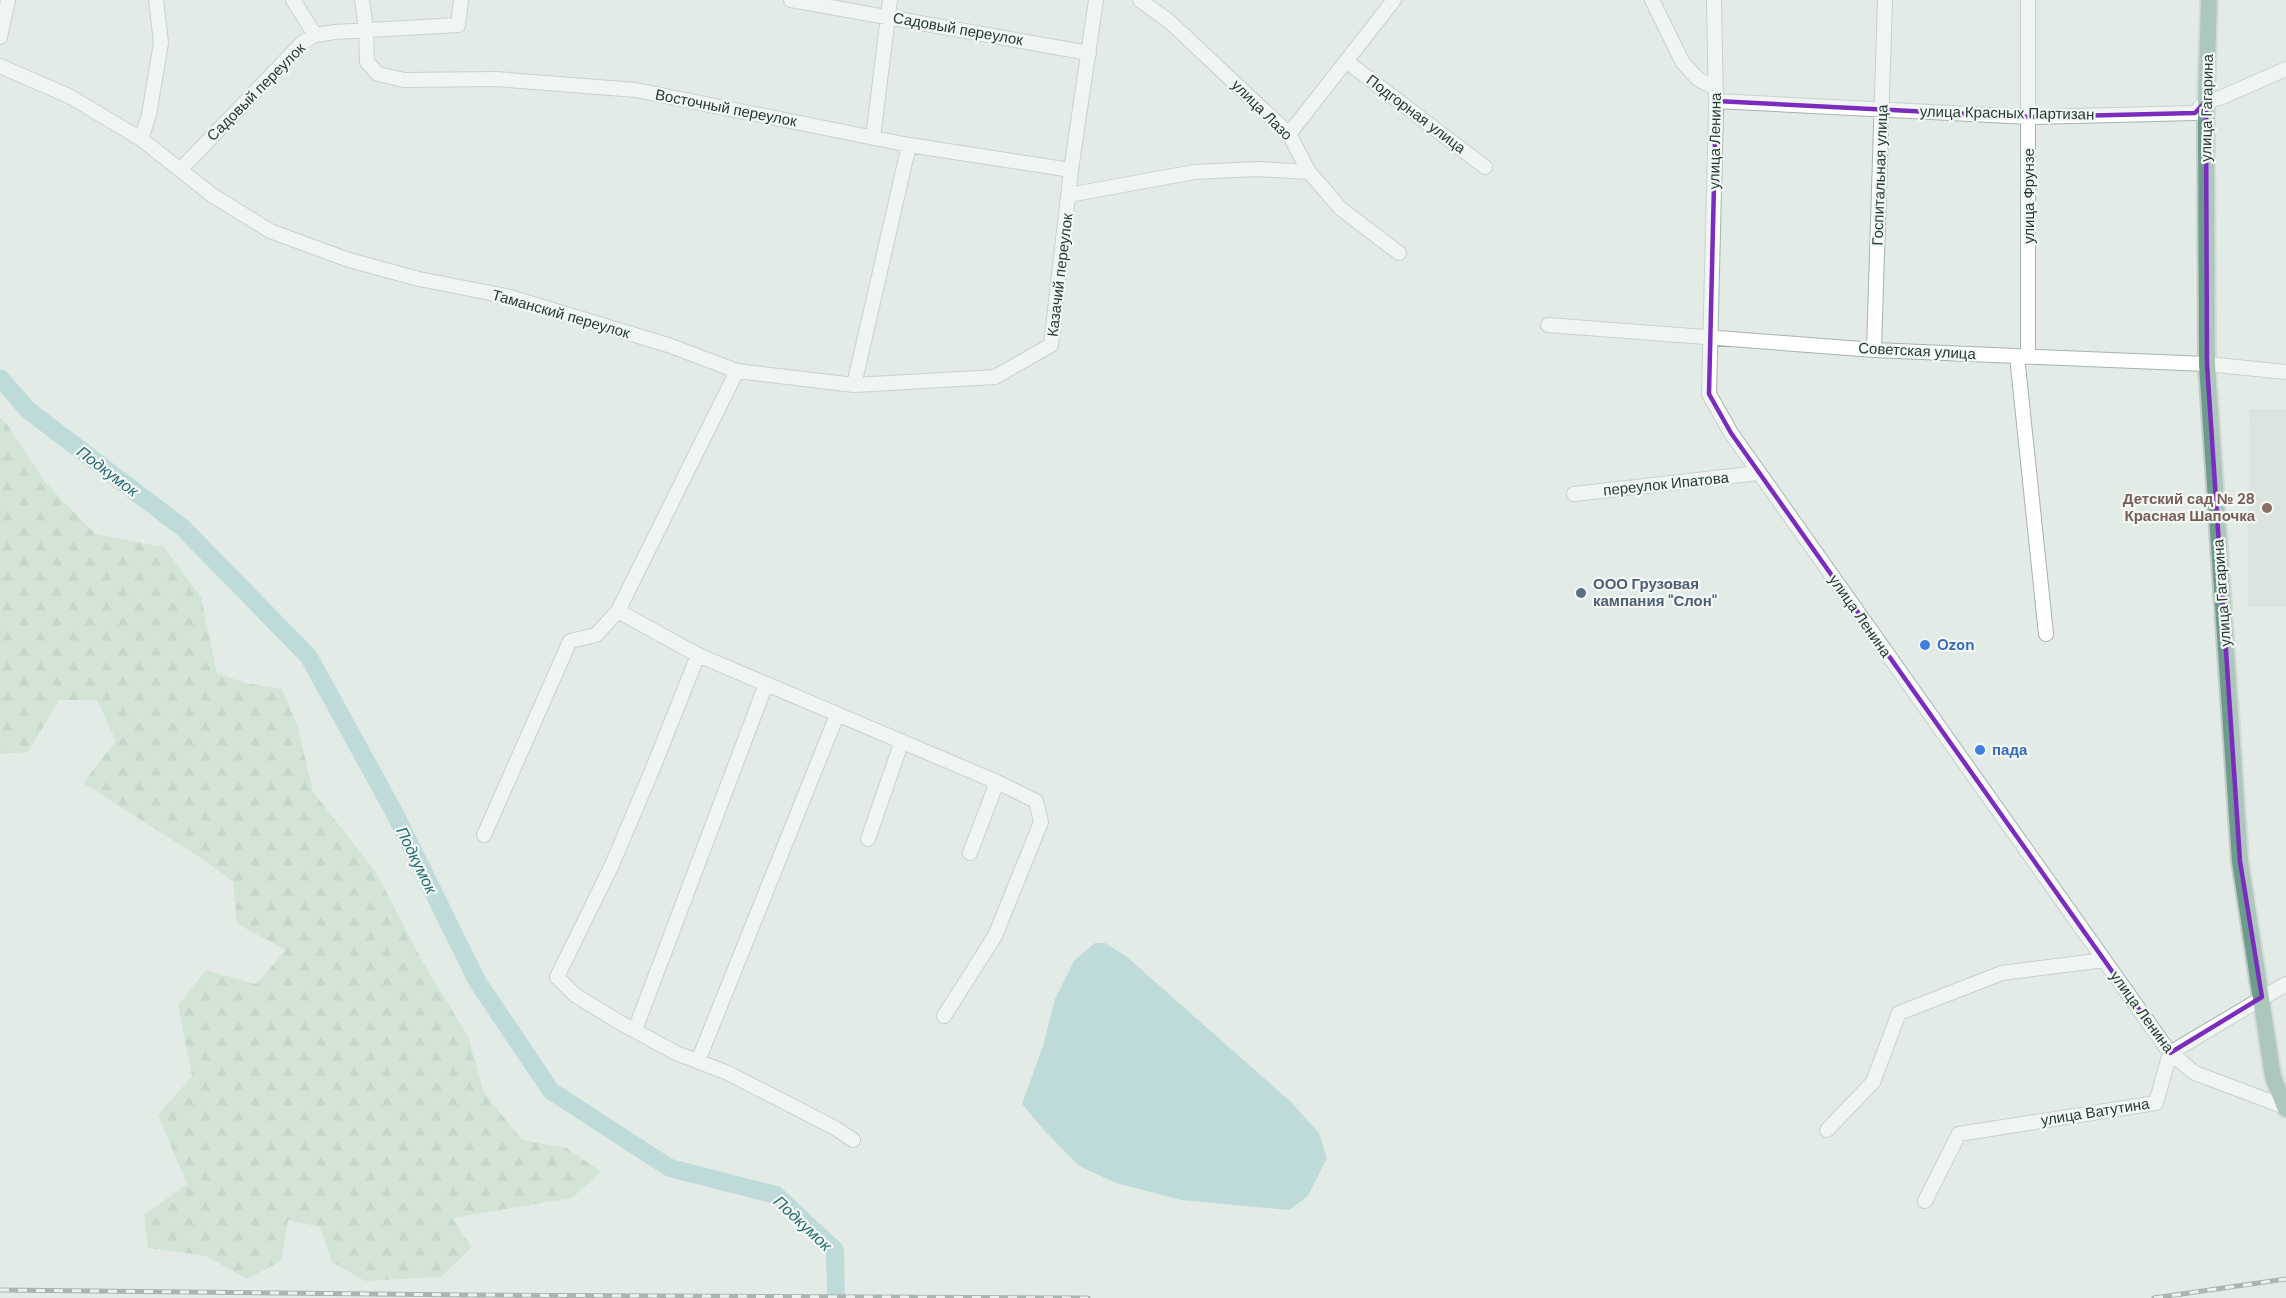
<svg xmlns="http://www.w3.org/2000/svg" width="2286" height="1298" font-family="'DM Sans',sans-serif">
	<defs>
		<pattern id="forest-firs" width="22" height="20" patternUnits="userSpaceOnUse" patternTransform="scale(1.5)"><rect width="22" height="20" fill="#bedac2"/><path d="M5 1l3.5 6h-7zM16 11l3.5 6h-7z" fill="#a3bca7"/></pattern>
	</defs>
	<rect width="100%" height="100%" fill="#e3ebe7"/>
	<!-- built -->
	<path fill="#d1dbd5" d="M 2249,409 L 2286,409 L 2286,607 L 2248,607 Z"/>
	<!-- forest -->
	<path fill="url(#forest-firs)" d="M 0,418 L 6,423 L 45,482 L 95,534 L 164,547 L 201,597 L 217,673 L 245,683 L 282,689 L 297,724 L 313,792 L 376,872 L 422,961 L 468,1036 L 484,1093 L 522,1140 L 567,1148 L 601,1172 L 572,1198 L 452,1218 L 472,1247 L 441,1277 L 365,1281 L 332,1262 L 320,1227 L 288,1220 L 281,1261 L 247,1279 L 206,1256 L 148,1248 L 144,1215 L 187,1184 L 158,1115 L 192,1076 L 178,1005 L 206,970 L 256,984 L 286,950 L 237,924 L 233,881 L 199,857 L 83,783 L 116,741 L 97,700 L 59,700 L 28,752 L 0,754 Z"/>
	<!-- water -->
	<path fill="#90c8cb" d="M 1095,943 L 1105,943 L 1127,957 L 1291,1102 L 1319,1133 L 1327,1158 L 1308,1196 L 1289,1210 L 1181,1200 L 1116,1183 L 1079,1166 L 1044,1130 L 1022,1104 L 1043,1046 L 1055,999 L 1074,961 Z"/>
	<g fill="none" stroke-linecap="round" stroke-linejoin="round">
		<!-- river -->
		<path stroke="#90c8cb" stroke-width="18" d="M 0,378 L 28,410 L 183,528 L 309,657 L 394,812 L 477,981 L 551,1091 L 670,1168 L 776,1195 L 835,1250 L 836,1298"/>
		<defs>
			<path id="minor" d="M 293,0 L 315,35
				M 362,0 L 366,29 L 367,62 L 378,74 L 404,80 L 496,79 L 636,90 L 909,145 L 1071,170
				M 791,0 L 1089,53
				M 1140,0 L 1170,22 L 1289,134 L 1309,172 L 1341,209 L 1399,253
				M 1652,0 L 1683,63 L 1698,79 L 1715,88
				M 1714,0 L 1716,108 L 1709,394 L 1731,433 L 2170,1053 L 2195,1073 L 2285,1107
				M 2028,0 L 2028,356
				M 0,37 L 8,0
				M 1346,61 L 1485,167
				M 0,66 L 69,96 L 141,139 L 212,195 L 270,231 L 349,260 L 419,279 L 510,297 L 671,346 L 737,371 L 854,385 L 909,145
				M 1716,101 L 2029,117 L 2195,113 L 2206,101 L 2220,98 L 2286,69
				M 1289,134 L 1394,0
				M 873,138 L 890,0
				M 141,139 L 149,115 L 161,43 L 156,0
				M 181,169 L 302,43 L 315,35 L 335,32 L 458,25 L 461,0
				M 1069,195 L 1194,172 L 1257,169 L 1309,172
				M 1548,325 L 1874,350 L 2207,364 L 2286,372
				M 1874,350 L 1885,0
				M 2017,356 L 2046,634
				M 737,371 L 618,611 L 698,655 L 997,782 L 1036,801 L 1041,822 L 995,936 L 944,1016
				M 854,385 L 995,377 L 1051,345 L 1071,170 L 1096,0
				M 1574,494 L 1759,473
				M 698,655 L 653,768 L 611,867 L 557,977 L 575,995 L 619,1022 L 676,1053 L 728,1073 L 835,1128 L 853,1140
				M 484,835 L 570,641 L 596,635 L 618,611
				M 868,839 L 902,741
				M 970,853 L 997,782
				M 635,1030 L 766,684
				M 698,1061 L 837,715
				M 1827,1130 L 1873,1082 L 1899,1013 L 2002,973 L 2104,960
				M 1925,1201 L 1959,1134 L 2156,1103 L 2170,1053 L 2286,984"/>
			<path id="major" d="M 2209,0 L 2206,101 L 2207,364 L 2240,861 L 2273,1077 L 2286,1109"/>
		</defs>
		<!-- minor casing -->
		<use href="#minor" stroke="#a6b3ad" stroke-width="16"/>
		<!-- major casing -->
		<use href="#major" stroke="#c2c8c6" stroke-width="20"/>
		<!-- minor -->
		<use href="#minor" stroke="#fff" stroke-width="14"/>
		<!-- major -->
		<use href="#major" stroke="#6c9c8b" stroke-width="16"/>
		<defs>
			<path id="rail" d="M 0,1290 L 471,1295 L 1088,1298
				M 2154,1298 L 2286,1279"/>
		</defs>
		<!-- rail casing -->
		<use href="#rail" stroke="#5f766d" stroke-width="5"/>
		<!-- rail -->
		<use href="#rail" stroke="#f3f8f5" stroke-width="3" stroke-dasharray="9" stroke-linecap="butt"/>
	</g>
	<!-- marked area -->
	<path d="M0 0H2286V1298H0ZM 1716,101 L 2029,117 L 2195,113 L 2206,101 L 2207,364 L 2240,861 L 2262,997 L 2170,1053 L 1731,433 L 1709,394 Z" fill="#e3ebe7" fill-opacity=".55" fill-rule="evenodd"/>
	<path fill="none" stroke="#7b2cbf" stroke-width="4.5" stroke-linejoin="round" d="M 1716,101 L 2029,117 L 2195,113 L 2206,101 L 2207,364 L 2240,861 L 2262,997 L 2170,1053 L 1731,433 L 1709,394 Z"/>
	<!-- markers -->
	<circle fill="#8d6e63" stroke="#f3f8f5" stroke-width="2" cx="2267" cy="508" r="6"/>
	<circle fill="#5c6f8a" stroke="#f3f8f5" stroke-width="2" cx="1581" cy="593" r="6"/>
	<g fill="#3f7fe0" stroke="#f3f8f5" stroke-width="2">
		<circle cx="1925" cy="645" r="6"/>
		<circle cx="1980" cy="750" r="6"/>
	</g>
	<g text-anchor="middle" stroke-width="4.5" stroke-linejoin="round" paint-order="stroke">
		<!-- street labels -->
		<g font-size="15" fill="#243b32" stroke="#f3f8f5">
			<text transform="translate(958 29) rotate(10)" y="5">Садовый переулок</text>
			<text transform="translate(256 92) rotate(-45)" y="5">Садовый переулок</text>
			<text transform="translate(726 108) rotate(11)" y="5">Восточный переулок</text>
			<text transform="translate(2207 108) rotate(-89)" y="5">улица Гагарина</text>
			<text transform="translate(1262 110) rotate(45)" y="5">улица Лазо</text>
			<text transform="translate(2007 113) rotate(1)" y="5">улица Красных Партизан</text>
			<text transform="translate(1416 114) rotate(37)" y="5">Подгорная улица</text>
			<text transform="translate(1715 141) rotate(-89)" y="5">улица Ленина</text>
			<text transform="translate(1880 175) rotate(-88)" y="5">Госпитальная улица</text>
			<text transform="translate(2029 196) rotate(-90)" y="5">улица Фрунзе</text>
			<text transform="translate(1060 275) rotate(-83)" y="5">Казачий переулок</text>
			<text transform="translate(561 314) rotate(16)" y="5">Таманский переулок</text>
			<text transform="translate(1917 351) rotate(3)" y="5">Советская улица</text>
			<text transform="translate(1666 484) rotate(-6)" y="5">переулок Ипатова</text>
			<text transform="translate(2222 593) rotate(-94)" y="5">улица Гагарина</text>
			<text transform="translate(1860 616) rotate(55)" y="5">улица Ленина</text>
			<text transform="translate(2142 1012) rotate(54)" y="5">улица Ленина</text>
			<text transform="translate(2095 1112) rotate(-9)" y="5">улица Ватутина</text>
		</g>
		<!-- education labels -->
		<g font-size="15" font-weight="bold" fill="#785e54" stroke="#f3f8f5" text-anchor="end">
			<text x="2255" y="504">Детский сад № 28<tspan x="2255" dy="17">Красная Шапочка</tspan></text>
		</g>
		<!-- service labels -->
		<g font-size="15" font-weight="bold" fill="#4e5e75" stroke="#f3f8f5" text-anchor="start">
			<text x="1593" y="589">ООО Грузовая<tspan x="1593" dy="17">кампания "Слон"</tspan></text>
		</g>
		<!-- shop labels -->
		<g font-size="15" font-weight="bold" fill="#366cbe" stroke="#f3f8f5" text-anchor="start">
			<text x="1937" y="650">Ozon</text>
			<text x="1992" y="755">пада</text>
		</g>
		<!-- water labels -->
		<g font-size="16" font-style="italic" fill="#246c71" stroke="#f3f8f5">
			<text transform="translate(108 471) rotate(37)" y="6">Подкумок</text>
			<text transform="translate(417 860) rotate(64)" y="6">Подкумок</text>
			<text transform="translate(803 1223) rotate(43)" y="6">Подкумок</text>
		</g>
	</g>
</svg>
